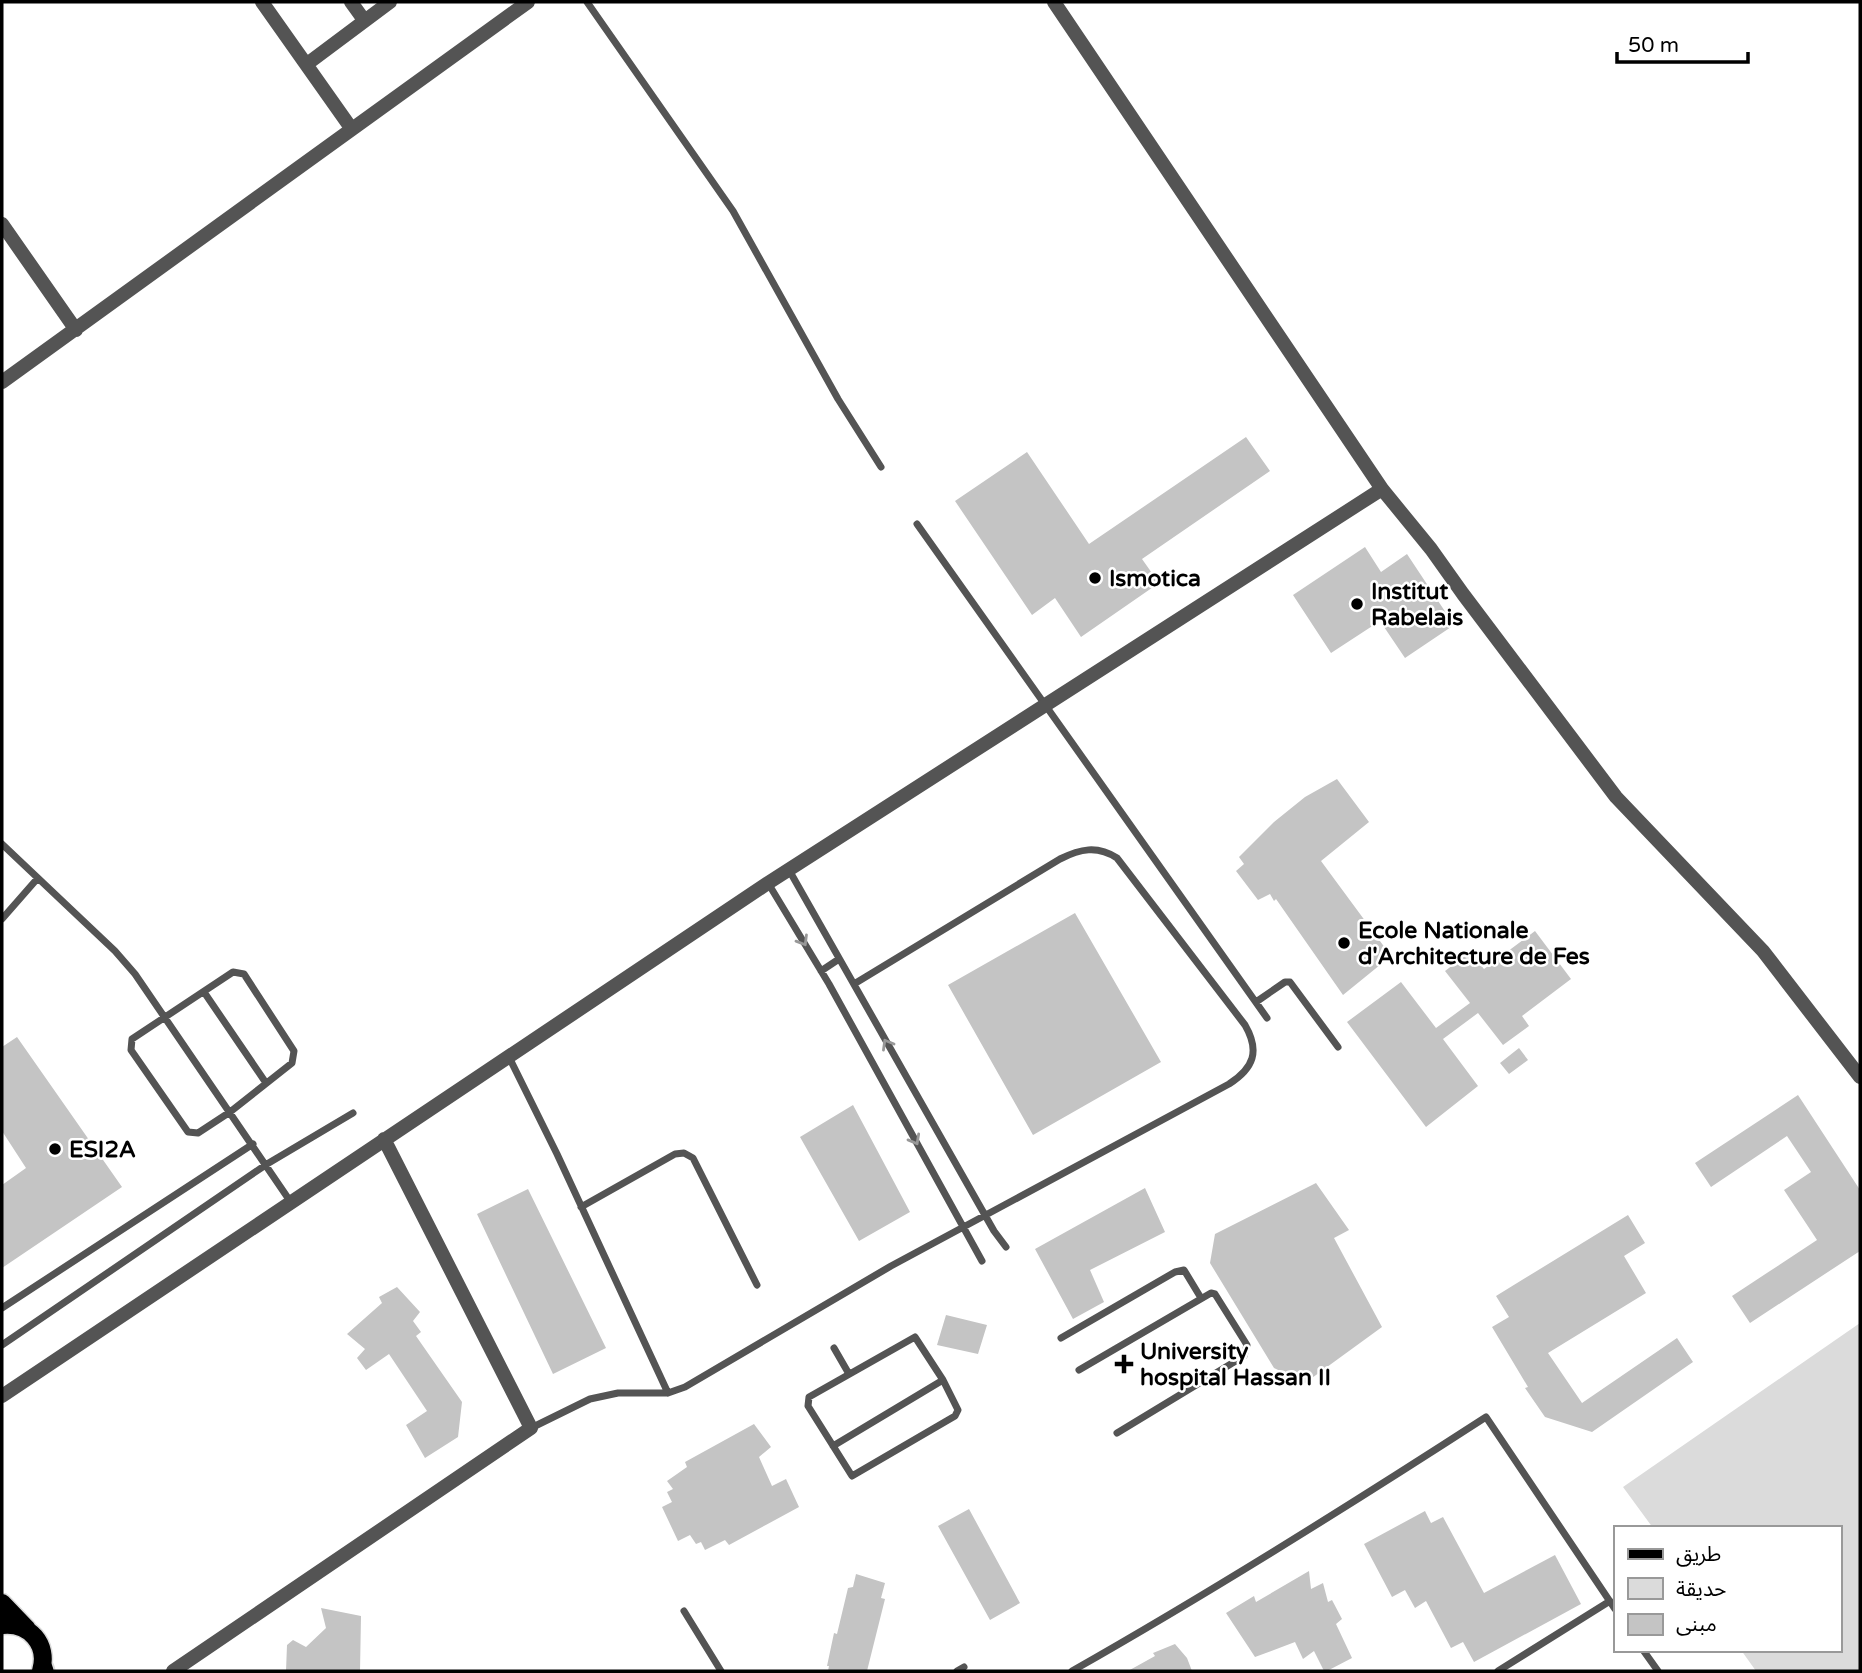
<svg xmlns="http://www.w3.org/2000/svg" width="1862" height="1673" font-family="'Varela Round','Noto Sans Arabic',sans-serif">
	<rect width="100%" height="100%" fill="#fff"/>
	<!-- green -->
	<path fill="#dbdbdb" d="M 1860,1323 L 1860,1671 L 1756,1671 L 1741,1650 L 1839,1650 L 1839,1528 L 1653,1528 L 1623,1487 Z"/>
	<!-- building -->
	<path fill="#c4c4c4" d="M 1246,437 L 1270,471 L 1142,559 L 1159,583 L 1081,637 L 1055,598 L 1032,615 L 955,501 L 1027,452 L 1089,544 Z
		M 1365,547 L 1381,572 L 1407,554 L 1454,625 L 1405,658 L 1380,621 L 1331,653 L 1293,595 Z
		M 1337,779 L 1369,822 L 1321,861 L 1391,956 L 1343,995 L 1276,899 L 1274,901 L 1270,894 L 1258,900 L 1236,871 L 1244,864 L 1239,857 L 1274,822 L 1305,797 Z
		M 1075,913 L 1161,1062 L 1033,1135 L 948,985 Z
		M 1535,931 L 1571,979 L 1522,1016 L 1529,1026 L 1503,1045 L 1478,1013 L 1443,1039 L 1478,1086 L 1426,1127 L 1347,1022 L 1401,982 L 1436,1028 L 1470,1003 L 1445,971 L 1470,952 L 1484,969 Z
		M 17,1037 L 122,1187 L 2,1268 L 2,1185 L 26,1168 L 2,1131 L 2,1047 Z
		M 1519,1048 L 1528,1060 L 1509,1074 L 1500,1063 Z
		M 1798,1095 L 1860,1190 L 1860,1251 L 1750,1323 L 1732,1296 L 1817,1240 L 1784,1190 L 1811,1172 L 1787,1136 L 1711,1187 L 1695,1163 Z
		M 853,1105 L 910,1212 L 859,1241 L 800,1137 Z
		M 1316,1183 L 1349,1230 L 1334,1238 L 1382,1327 L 1305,1383 L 1274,1368 L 1210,1263 L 1215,1234 Z
		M 1145,1188 L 1165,1232 L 1090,1270 L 1104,1302 L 1073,1319 L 1035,1249 Z
		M 528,1189 L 606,1348 L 553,1374 L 477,1214 Z
		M 1628,1215 L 1645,1243 L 1624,1256 L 1646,1293 L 1548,1353 L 1582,1403 L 1677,1338 L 1693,1362 L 1592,1432 L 1545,1417 L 1525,1388 L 1528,1387 L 1492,1327 L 1509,1317 L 1496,1296 Z
		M 397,1287 L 420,1312 L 413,1321 L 421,1332 L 416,1336 L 462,1402 L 458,1437 L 425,1458 L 406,1425 L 427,1411 L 389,1354 L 366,1370 L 357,1358 L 365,1349 L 347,1334 L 382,1303 L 379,1297 Z
		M 946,1315 L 987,1325 L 978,1354 L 937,1345 Z
		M 754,1424 L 771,1447 L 759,1457 L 772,1486 L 786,1479 L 799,1507 L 729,1545 L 725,1540 L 705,1550 L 701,1542 L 696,1544 L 690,1535 L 678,1541 L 662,1507 L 672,1502 L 667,1492 L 673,1489 L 667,1481 L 687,1467 L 685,1462 Z
		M 969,1509 L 1020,1603 L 990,1620 L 938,1526 Z
		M 1425,1511 L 1431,1523 L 1443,1517 L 1484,1593 L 1555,1555 L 1581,1604 L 1474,1662 L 1463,1642 L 1451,1648 L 1426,1601 L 1415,1608 L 1405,1590 L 1392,1597 L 1364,1544 Z
		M 1309,1571 L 1311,1589 L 1323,1583 L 1328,1602 L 1332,1600 L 1342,1619 L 1336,1624 L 1352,1658 L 1327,1671 L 1324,1671 L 1314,1651 L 1303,1659 L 1295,1642 L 1255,1657 L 1226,1613 L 1254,1596 L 1256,1602 Z
		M 856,1574 L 885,1583 L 881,1598 L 885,1599 L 867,1671 L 828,1671 L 829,1666 L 827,1666 L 834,1633 L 837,1634 L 848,1588 L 853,1587 Z
		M 321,1608 L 361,1616 L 360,1671 L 286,1671 L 287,1645 L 293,1640 L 306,1647 L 326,1628 Z
		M 1175,1644 L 1187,1658 L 1192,1671 L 1128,1671 L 1155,1656 L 1153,1653 Z"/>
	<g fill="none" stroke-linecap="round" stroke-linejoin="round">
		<defs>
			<path id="primary" d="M 2,1603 L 27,1629
				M 2,1625 C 29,1622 49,1644 41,1671"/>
			<path id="trunk" d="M 43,1668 L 44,1671"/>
		</defs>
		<!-- primary casing -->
		<use href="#primary" stroke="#dbdbdb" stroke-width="21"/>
		<!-- trunk casing -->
		<use href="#trunk" stroke="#dbdbdb" stroke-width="23"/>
		<!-- service -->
		<path stroke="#545454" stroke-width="7" d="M 587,2 L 733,211 L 838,399 L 881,467
			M 917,524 L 1267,1018
			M 2,844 L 115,951 L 135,974 L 290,1201
			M 789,870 L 994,1231 L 1006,1247
			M 768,883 L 829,984 L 982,1261
			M 2,919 L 37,879
			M 821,971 L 839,959
			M 233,972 L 244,974 L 294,1051 L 292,1063 L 230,1112 L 198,1133 L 188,1132 L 131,1050 L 132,1039 Z
			M 204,992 L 266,1083
			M 1256,1002 L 1285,982 L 1290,982 L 1338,1047
			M 508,1055 L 557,1154 L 668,1393
			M 581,1207 L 675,1154 L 684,1153 L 693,1158 L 757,1285
			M 2,1308 L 253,1144
			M 915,1337 L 943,1380 L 958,1410 L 955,1416 L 852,1476 L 808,1406 L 809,1397 Z
			M 1061,1338 L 1175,1272 L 1184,1270 L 1201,1298
			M 2,1345 L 267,1164 L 353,1113
			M 834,1348 L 849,1374
			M 1079,1370 L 1211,1293 L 1215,1294 L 1247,1345 L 1244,1356 L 1117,1433
			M 531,1428 L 590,1399 L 618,1393 L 668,1393 L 685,1387 L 891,1266 L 1229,1084 C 1254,1068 1260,1051 1245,1025 L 1117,858 C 1097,845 1080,849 1060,859 L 854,984
			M 833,1446 L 943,1380
			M 684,1611 L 721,1671
			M 1643,1650 L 1658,1671
			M 957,1671 L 964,1667
			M 1072,1671 C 1213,1591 1350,1505 1486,1417 L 1615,1609
			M 1498,1671 L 1610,1601"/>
		<!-- minor -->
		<path stroke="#545454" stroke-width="14" d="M 262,2 L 351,128
			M 351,2 L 364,20
			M 1054,2 L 1382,489 L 1431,549 L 1463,594 L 1616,797 L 1763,951 L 1860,1077
			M 307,64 L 390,2
			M 2,224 L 76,330
			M 2,382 L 528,2
			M 2,1396 L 768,883 L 1382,489
			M 173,1671 L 531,1428 L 384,1139"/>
		<!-- primary -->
		<use href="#primary" stroke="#000" stroke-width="18"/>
		<!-- trunk -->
		<use href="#trunk" stroke="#000" stroke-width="19"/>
	</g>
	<!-- one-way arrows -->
	<defs><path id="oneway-chevron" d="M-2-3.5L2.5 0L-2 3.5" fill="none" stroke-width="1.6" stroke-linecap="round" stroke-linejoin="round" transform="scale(1.75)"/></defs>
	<g stroke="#989898">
		<use href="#oneway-chevron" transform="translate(803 941) rotate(59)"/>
		<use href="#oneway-chevron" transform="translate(887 1044) rotate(-120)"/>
		<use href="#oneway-chevron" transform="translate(915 1140) rotate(61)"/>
	</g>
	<!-- markers -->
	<g fill="#000" stroke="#fff" stroke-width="2.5">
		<circle cx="1095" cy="578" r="7"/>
		<circle cx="1357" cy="604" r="7"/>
		<circle cx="1344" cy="943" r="7"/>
		<circle cx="55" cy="1149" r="7"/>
		<path d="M1120.5 1353.5h7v7h7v7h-7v7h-7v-7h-7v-7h7z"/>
	</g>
	<g text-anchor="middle" stroke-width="5" stroke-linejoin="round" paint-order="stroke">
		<!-- poi labels -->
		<g font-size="23" font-weight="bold" fill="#000" stroke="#fff" text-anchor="start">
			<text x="1109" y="586">Ismotica</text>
			<text x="1371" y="599">Institut<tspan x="1371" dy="26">Rabelais</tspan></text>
			<text x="1358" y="938">Ecole Nationale<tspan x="1358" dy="26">d'Architecture de Fes</tspan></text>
			<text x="69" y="1157">ESI2A</text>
			<text x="1140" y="1359">University<tspan x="1140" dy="26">hospital Hassan II</tspan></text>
		</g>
	</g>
	<!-- border -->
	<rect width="1862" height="1673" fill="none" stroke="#000000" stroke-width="7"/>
	<!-- legend -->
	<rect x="1614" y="1526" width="228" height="126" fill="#ffffff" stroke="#999999" stroke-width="2"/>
	<rect x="1628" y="1549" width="35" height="10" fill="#000000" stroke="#999999" stroke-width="2"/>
	<text x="1676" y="1561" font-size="21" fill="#000000">طريق</text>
	<rect x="1628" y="1578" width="35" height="21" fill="#dbdbdb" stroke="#999999" stroke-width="2"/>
	<text x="1676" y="1596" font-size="21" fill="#000000">حديقة</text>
	<rect x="1628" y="1614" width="35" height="21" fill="#c4c4c4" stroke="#999999" stroke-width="2"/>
	<text x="1676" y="1631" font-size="21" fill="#000000">مبنى</text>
	<!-- scale -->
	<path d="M1617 52v10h131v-10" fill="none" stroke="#000000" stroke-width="3.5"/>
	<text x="1628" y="52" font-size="21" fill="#000000" stroke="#ffffff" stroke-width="5" paint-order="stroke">50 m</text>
</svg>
